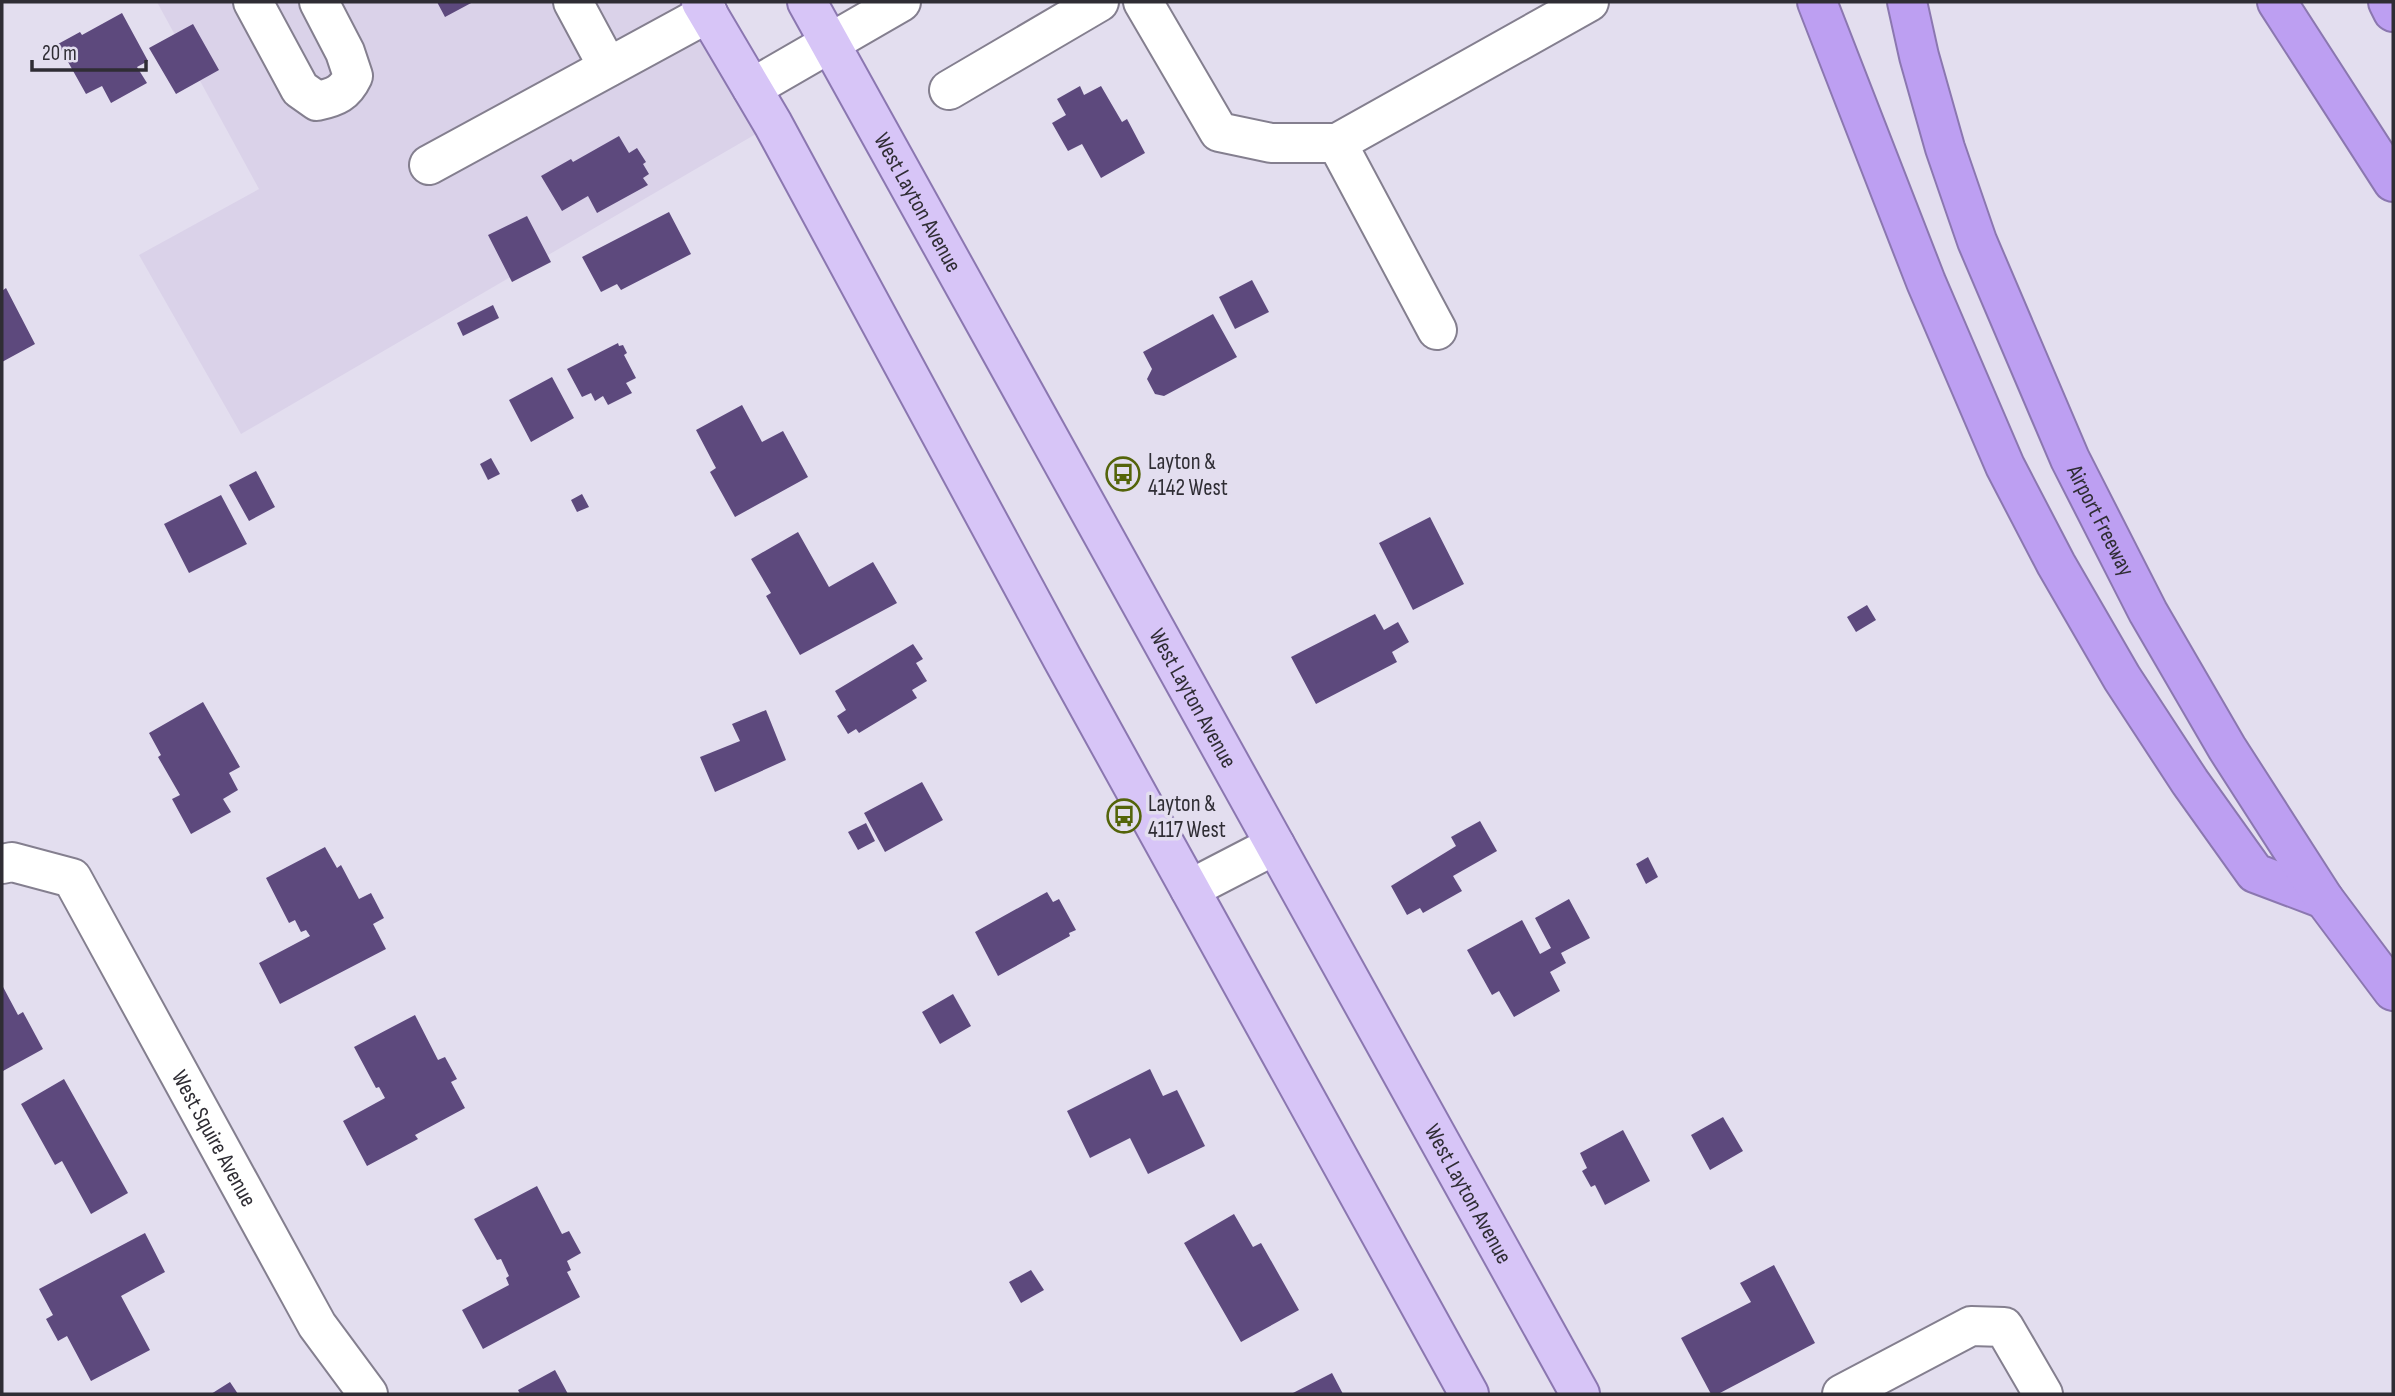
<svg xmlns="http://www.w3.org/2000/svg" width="2395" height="1396" font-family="'Sofia Sans Condensed',sans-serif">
	<rect width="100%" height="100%" fill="#e3deef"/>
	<!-- built -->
	<path fill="#dad2e9" d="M 157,2 L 701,2 L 773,124 L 241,434 L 139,255 L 259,189 Z"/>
	<!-- building -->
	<path fill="#5d497d" d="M 437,2 L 473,2 L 445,17 Z
		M 122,13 L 148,61 L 137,67 L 147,83 L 111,103 L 102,86 L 86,94 L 58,44 L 80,32 L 82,35 Z
		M 193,24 L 219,70 L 176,94 L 149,48 Z
		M 1080,86 L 1084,95 L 1101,86 L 1122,122 L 1127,119 L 1145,153 L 1101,178 L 1082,144 L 1068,151 L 1052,123 L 1066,115 L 1057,99 Z
		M 619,136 L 629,153 L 637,148 L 646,162 L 643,164 L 649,174 L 643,178 L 648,185 L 597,213 L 588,196 L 562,211 L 541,176 L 571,159 L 573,162 Z
		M 669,212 L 691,254 L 621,290 L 617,284 L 601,292 L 582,257 Z
		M 527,216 L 551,262 L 512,282 L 488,235 Z
		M 1252,280 L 1269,312 L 1235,329 L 1219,297 Z
		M 6,288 L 35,344 L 2,362 L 2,291 Z
		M 493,305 L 499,318 L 463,336 L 457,323 Z
		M 1213,314 L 1237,357 L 1164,396 L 1155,394 L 1147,379 L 1152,369 L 1143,352 Z
		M 618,343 L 619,346 L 623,345 L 627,353 L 624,355 L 636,378 L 626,383 L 632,393 L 608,405 L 603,396 L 595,401 L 591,393 L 582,397 L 567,369 Z
		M 552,377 L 574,418 L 531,442 L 509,400 Z
		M 742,405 L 762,442 L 783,431 L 808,477 L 735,517 L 710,472 L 716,468 L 696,430 Z
		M 491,458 L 500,474 L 488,480 L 480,464 Z
		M 256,471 L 275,507 L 249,521 L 229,485 Z
		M 582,494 L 589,507 L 577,512 L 571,500 Z
		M 221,495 L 247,544 L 189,573 L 164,524 Z
		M 1430,517 L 1464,584 L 1413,610 L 1379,543 Z
		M 798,532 L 829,587 L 873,562 L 897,603 L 800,655 L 766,596 L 771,593 L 751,559 Z
		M 1867,605 L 1876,620 L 1856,632 L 1847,617 Z
		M 1375,614 L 1384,630 L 1398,622 L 1409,642 L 1392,652 L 1397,662 L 1316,704 L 1291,657 Z
		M 913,644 L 923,659 L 916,663 L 927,681 L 912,690 L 917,698 L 859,733 L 856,729 L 848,734 L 837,716 L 846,710 L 835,691 Z
		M 203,702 L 240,767 L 229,773 L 238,790 L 223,799 L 231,812 L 191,834 L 172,799 L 180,795 L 158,757 L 161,755 L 149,733 Z
		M 766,710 L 786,760 L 715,792 L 700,757 L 740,741 L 732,724 Z
		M 922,782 L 943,820 L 885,852 L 864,813 Z
		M 1480,821 L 1497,851 L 1453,876 L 1462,891 L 1423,913 L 1420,908 L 1407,915 L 1391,886 L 1456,846 L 1451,837 Z
		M 866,823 L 875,841 L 858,850 L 848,832 Z
		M 325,847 L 337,868 L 341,865 L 359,899 L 371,893 L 384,918 L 373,924 L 386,949 L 280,1004 L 259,963 L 310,936 L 306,930 L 301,932 L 295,920 L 289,923 L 266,878 Z
		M 1648,857 L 1658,877 L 1646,884 L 1636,864 Z
		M 1047,892 L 1053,902 L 1059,899 L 1076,930 L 1069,933 L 1070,936 L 998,976 L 975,932 Z
		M 1569,899 L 1590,938 L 1561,953 L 1566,963 L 1550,972 L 1560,991 L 1514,1017 L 1499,991 L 1492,995 L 1467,950 L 1522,920 L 1540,954 L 1551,948 L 1535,918 Z
		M 2,985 L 18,1015 L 23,1012 L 43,1049 L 3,1071 Z
		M 953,994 L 971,1026 L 940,1044 L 922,1012 Z
		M 415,1015 L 438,1060 L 445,1057 L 457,1079 L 451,1082 L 465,1108 L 415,1135 L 418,1139 L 367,1166 L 343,1121 L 385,1098 L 379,1087 L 376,1088 L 354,1047 Z
		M 1150,1069 L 1163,1096 L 1177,1090 L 1205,1146 L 1148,1174 L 1130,1138 L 1090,1158 L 1067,1111 Z
		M 64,1079 L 128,1193 L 91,1214 L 62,1161 L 55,1165 L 21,1104 Z
		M 1723,1117 L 1743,1151 L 1710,1170 L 1691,1135 Z
		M 1623,1130 L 1650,1181 L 1605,1205 L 1595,1185 L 1591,1187 L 1582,1171 L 1587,1168 L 1580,1153 Z
		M 537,1186 L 562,1234 L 569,1231 L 581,1253 L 567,1261 L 571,1270 L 567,1272 L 580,1297 L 483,1349 L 462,1310 L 509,1285 L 506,1278 L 509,1276 L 501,1259 L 497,1260 L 474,1219 Z
		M 1234,1214 L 1253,1247 L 1261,1243 L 1299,1310 L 1241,1342 L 1184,1243 Z
		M 145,1233 L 165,1272 L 121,1296 L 150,1350 L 91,1381 L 67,1336 L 58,1341 L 46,1319 L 53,1315 L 39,1289 Z
		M 1774,1265 L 1815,1343 L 1718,1394 L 1711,1394 L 1681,1338 L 1751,1302 L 1740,1283 Z
		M 1031,1270 L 1044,1290 L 1021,1303 L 1009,1282 Z
		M 555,1370 L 568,1394 L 520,1394 L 518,1390 Z
		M 1332,1373 L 1343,1394 L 1291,1394 Z
		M 230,1382 L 238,1394 L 211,1394 Z"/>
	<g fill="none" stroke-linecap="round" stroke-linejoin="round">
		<defs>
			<g id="minor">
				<path d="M 253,2 L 300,89 L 317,101 C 336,97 345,93 353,76 L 345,52 L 319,2"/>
				<path d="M 573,2 L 608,67"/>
				<path d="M 1143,2 L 1219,132 L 1271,143 L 1337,143 L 1589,2"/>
				<path d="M 752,88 L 901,2"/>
				<path d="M 949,90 L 1099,2"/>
				<path d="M 1337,143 L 1437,330"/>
				<path d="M 429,165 L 708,13"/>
				<path id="s1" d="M 2,864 L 12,862 L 72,878 L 317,1325 L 368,1394"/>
				<path d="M 1190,889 L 1275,845"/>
				<path d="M 1842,1394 L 1971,1326 L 2004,1327 L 2043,1394"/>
			</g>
			<g id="major">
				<path d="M 701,2 L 773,124 L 1062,658 L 1469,1394"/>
				<path id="s2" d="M 807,2 L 1580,1394"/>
			</g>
			<g id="highway">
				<path d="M 1817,2 L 1926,282 L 2005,466 L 2056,564 L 2122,678 L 2190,782 L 2255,873 L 2324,899"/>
				<path id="s3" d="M 1907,2 L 1919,56 L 1945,148 L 1977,241 L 2070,459 L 2148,612 L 2227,748 L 2324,899 L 2393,991"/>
				<path d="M 2277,2 L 2393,182"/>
				<path d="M 2388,2 L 2393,12"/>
			</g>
		</defs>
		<!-- minor casing -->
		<use href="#minor" stroke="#847f8f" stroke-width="42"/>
		<!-- major casing -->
		<use href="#major" stroke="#8b77b0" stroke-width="42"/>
		<!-- highway casing -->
		<use href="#highway" stroke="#8b77b0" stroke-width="42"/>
		<!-- minor -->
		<use href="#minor" stroke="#fff" stroke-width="38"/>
		<!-- major -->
		<use href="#major" stroke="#d7c5f7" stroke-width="38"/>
		<!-- highway -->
		<use href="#highway" stroke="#bd9ff2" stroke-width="38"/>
	</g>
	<!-- icons -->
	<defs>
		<symbol id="bus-ring" viewBox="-11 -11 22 22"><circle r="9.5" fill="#e3deef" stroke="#54640a" stroke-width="1.5"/><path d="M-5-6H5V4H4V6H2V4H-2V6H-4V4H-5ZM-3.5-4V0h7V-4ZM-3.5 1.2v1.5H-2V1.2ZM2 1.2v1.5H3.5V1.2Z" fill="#54640a"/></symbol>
	</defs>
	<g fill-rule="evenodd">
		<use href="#bus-ring" x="1104" y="455" width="38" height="38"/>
		<use href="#bus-ring" x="1105" y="797" width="38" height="38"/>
	</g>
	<g text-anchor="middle" stroke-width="7" stroke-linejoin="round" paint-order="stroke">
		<!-- street labels -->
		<g font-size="23" fill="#2f2d34" stroke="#e3deef">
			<text dy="8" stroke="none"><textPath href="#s2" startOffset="229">West Layton Avenue</textPath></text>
			<text dy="8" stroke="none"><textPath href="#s3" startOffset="555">Airport Freeway</textPath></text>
			<text dy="8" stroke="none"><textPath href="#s2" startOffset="796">West Layton Avenue</textPath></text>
			<text dy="8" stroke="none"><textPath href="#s1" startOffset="369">West Squire Avenue</textPath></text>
			<text dy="8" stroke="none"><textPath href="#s2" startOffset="1363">West Layton Avenue</textPath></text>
		</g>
		<!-- poi labels -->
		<g font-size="23" fill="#2f2d34" stroke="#e3deef" text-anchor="start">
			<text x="1148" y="469">Layton &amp;<tspan x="1148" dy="26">4142 West</tspan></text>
			<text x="1148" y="811">Layton &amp;<tspan x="1148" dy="26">4117 West</tspan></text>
		</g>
	</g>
	<!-- border -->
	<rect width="2395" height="1396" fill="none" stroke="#2f2d34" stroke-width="7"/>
	<!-- scale -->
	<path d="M32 60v10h114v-10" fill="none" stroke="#2f2d34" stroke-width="3.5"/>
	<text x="42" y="60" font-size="21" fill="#2f2d34" stroke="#e3deef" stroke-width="5" paint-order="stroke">20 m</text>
</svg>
